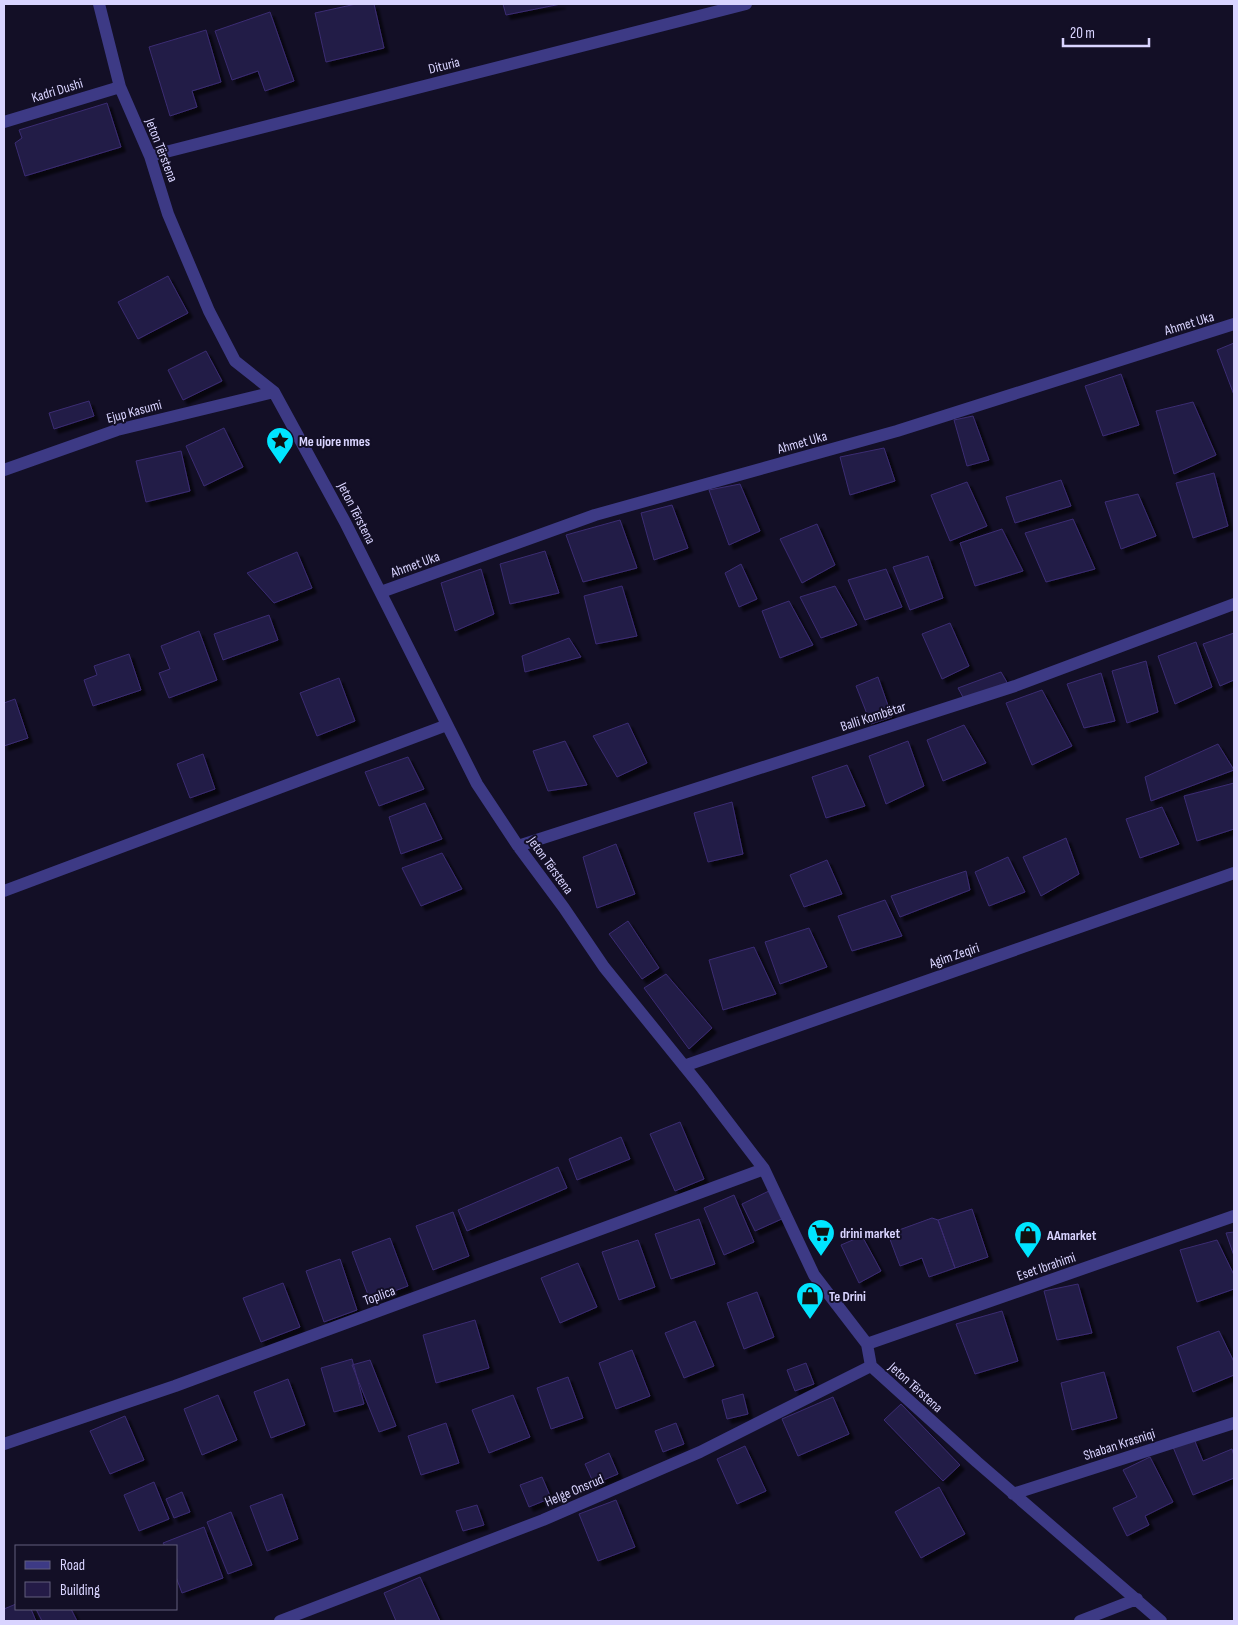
<svg xmlns="http://www.w3.org/2000/svg" width="1238" height="1625" font-family="'Sofia Sans Condensed',sans-serif">
	<defs>
		<filter id="shadow"><feDropShadow dx="4.5" dy="4.5" stdDeviation="1" flood-color="#0009"/></filter>
	</defs>
	<rect width="100%" height="100%" fill="#130f26"/>
	<!-- building -->
	<path fill="#241b47" stroke="#3b2d73" filter="url(#shadow)" d="M 356,4 L 374,4 L 384,48 L 326,62 L 315,13 Z
		M 503,4 L 561,4 L 506,15 Z
		M 270,12 L 294,81 L 265,91 L 258,71 L 232,80 L 215,31 Z
		M 206,30 L 221,82 L 192,91 L 197,107 L 170,116 L 149,47 Z
		M 107,103 L 121,147 L 25,176 L 15,143 L 22,138 L 19,130 Z
		M 168,276 L 188,313 L 138,339 L 118,302 Z
		M 1234,343 L 1234,395 L 1217,350 Z
		M 206,351 L 222,381 L 183,400 L 168,370 Z
		M 1121,374 L 1139,425 L 1103,436 L 1085,386 Z
		M 89,401 L 94,416 L 54,429 L 49,413 Z
		M 1193,402 L 1216,455 L 1174,474 L 1156,411 Z
		M 973,416 L 989,460 L 967,466 L 954,420 Z
		M 224,428 L 243,467 L 204,486 L 186,446 Z
		M 884,448 L 895,481 L 850,495 L 840,457 Z
		M 181,451 L 190,491 L 146,502 L 136,461 Z
		M 1214,473 L 1228,526 L 1193,538 L 1176,483 Z
		M 1061,480 L 1071,506 L 1015,523 L 1006,497 Z
		M 967,482 L 987,526 L 950,541 L 931,495 Z
		M 740,484 L 760,531 L 729,545 L 709,490 Z
		M 1138,494 L 1156,536 L 1121,549 L 1105,502 Z
		M 672,505 L 688,548 L 654,560 L 641,513 Z
		M 1073,519 L 1095,569 L 1046,582 L 1025,533 Z
		M 620,520 L 637,568 L 583,582 L 566,535 Z
		M 817,524 L 835,565 L 802,583 L 780,539 Z
		M 1002,529 L 1023,571 L 975,586 L 960,543 Z
		M 545,551 L 559,593 L 510,604 L 500,564 Z
		M 297,552 L 312,588 L 274,603 L 247,573 Z
		M 928,556 L 943,598 L 910,610 L 893,567 Z
		M 741,564 L 757,599 L 739,607 L 725,573 Z
		M 481,569 L 494,614 L 455,631 L 441,583 Z
		M 886,569 L 902,607 L 865,620 L 848,580 Z
		M 622,586 L 637,636 L 596,644 L 584,596 Z
		M 835,586 L 857,625 L 821,638 L 800,597 Z
		M 789,601 L 813,645 L 780,658 L 762,611 Z
		M 269,615 L 278,640 L 223,660 L 214,634 Z
		M 950,623 L 969,666 L 942,679 L 922,634 Z
		M 199,631 L 217,680 L 169,698 L 159,673 L 170,669 L 161,646 Z
		M 1234,633 L 1234,680 L 1220,686 L 1203,644 Z
		M 569,638 L 581,657 L 525,672 L 522,656 Z
		M 1196,642 L 1212,687 L 1175,704 L 1158,656 Z
		M 129,654 L 141,690 L 93,706 L 84,680 L 97,675 L 94,666 Z
		M 1146,661 L 1158,712 L 1127,723 L 1112,671 Z
		M 1001,672 L 1008,684 L 964,699 L 958,688 Z
		M 1101,673 L 1115,721 L 1084,728 L 1067,684 Z
		M 878,677 L 892,717 L 871,724 L 856,686 Z
		M 339,678 L 355,721 L 317,736 L 300,693 Z
		M 1042,690 L 1072,746 L 1032,765 L 1006,703 Z
		M 15,699 L 28,738 L 4,746 L 4,703 Z
		M 628,723 L 647,763 L 617,777 L 593,736 Z
		M 964,725 L 986,763 L 943,781 L 927,740 Z
		M 565,741 L 587,785 L 548,791 L 533,751 Z
		M 908,741 L 924,786 L 886,804 L 869,756 Z
		M 1218,744 L 1234,770 L 1151,801 L 1145,777 Z
		M 203,754 L 215,789 L 190,798 L 177,764 Z
		M 408,757 L 424,789 L 379,806 L 365,772 Z
		M 847,765 L 865,806 L 826,818 L 812,777 Z
		M 1234,783 L 1234,829 L 1197,841 L 1184,796 Z
		M 732,802 L 743,854 L 708,862 L 694,813 Z
		M 425,803 L 442,839 L 401,854 L 389,817 Z
		M 1162,807 L 1179,844 L 1140,858 L 1126,819 Z
		M 1066,838 L 1079,874 L 1041,896 L 1023,857 Z
		M 616,844 L 635,894 L 597,908 L 583,857 Z
		M 442,853 L 462,889 L 421,906 L 402,868 Z
		M 1008,857 L 1025,892 L 989,906 L 975,872 Z
		M 827,860 L 842,894 L 804,907 L 790,875 Z
		M 966,871 L 970,890 L 900,917 L 891,896 Z
		M 885,900 L 902,936 L 852,951 L 838,916 Z
		M 628,921 L 659,968 L 642,979 L 609,934 Z
		M 809,928 L 827,967 L 780,984 L 765,942 Z
		M 754,947 L 776,994 L 723,1010 L 709,960 Z
		M 666,974 L 712,1028 L 689,1049 L 644,988 Z
		M 680,1122 L 704,1179 L 675,1191 L 650,1134 Z
		M 621,1137 L 630,1159 L 577,1180 L 569,1159 Z
		M 558,1167 L 567,1188 L 467,1231 L 458,1210 Z
		M 771,1190 L 784,1218 L 755,1231 L 742,1204 Z
		M 734,1195 L 754,1242 L 724,1255 L 704,1208 Z
		M 972,1209 L 988,1257 L 955,1268 L 938,1220 Z
		M 453,1212 L 469,1256 L 433,1270 L 416,1226 Z
		M 932,1218 L 938,1220 L 955,1268 L 929,1277 L 922,1258 L 900,1266 L 888,1234 Z
		M 699,1219 L 715,1264 L 671,1279 L 655,1234 Z
		M 1234,1232 L 1234,1256 L 1226,1233 Z
		M 862,1236 L 881,1271 L 859,1283 L 841,1245 Z
		M 390,1238 L 408,1286 L 370,1300 L 352,1252 Z
		M 638,1240 L 655,1287 L 619,1300 L 602,1252 Z
		M 1217,1240 L 1234,1275 L 1234,1289 L 1197,1302 L 1180,1250 Z
		M 340,1259 L 357,1310 L 324,1322 L 306,1271 Z
		M 578,1263 L 597,1307 L 560,1323 L 541,1278 Z
		M 283,1283 L 300,1327 L 261,1342 L 243,1298 Z
		M 1078,1284 L 1092,1333 L 1057,1340 L 1044,1291 Z
		M 757,1292 L 774,1337 L 744,1349 L 727,1303 Z
		M 1002,1311 L 1018,1361 L 975,1374 L 956,1324 Z
		M 475,1320 L 489,1368 L 436,1383 L 423,1335 Z
		M 695,1321 L 714,1366 L 684,1378 L 665,1333 Z
		M 1219,1331 L 1234,1362 L 1234,1375 L 1193,1392 L 1177,1347 Z
		M 632,1350 L 650,1396 L 616,1409 L 599,1363 Z
		M 352,1359 L 364,1404 L 334,1412 L 321,1368 Z
		M 370,1360 L 396,1426 L 379,1432 L 352,1365 Z
		M 806,1363 L 814,1384 L 795,1391 L 787,1370 Z
		M 1104,1372 L 1117,1418 L 1072,1430 L 1061,1383 Z
		M 568,1377 L 583,1418 L 551,1429 L 537,1388 Z
		M 288,1379 L 305,1425 L 271,1438 L 254,1392 Z
		M 743,1394 L 748,1414 L 727,1419 L 722,1400 Z
		M 218,1395 L 237,1440 L 202,1455 L 184,1409 Z
		M 513,1395 L 530,1437 L 489,1453 L 472,1410 Z
		M 833,1397 L 849,1434 L 798,1456 L 782,1419 Z
		M 901,1404 L 960,1465 L 943,1481 L 884,1420 Z
		M 125,1416 L 144,1460 L 110,1474 L 90,1431 Z
		M 446,1423 L 459,1463 L 421,1475 L 408,1436 Z
		M 676,1423 L 684,1444 L 663,1452 L 655,1431 Z
		M 1194,1439 L 1203,1461 L 1232,1449 L 1234,1456 L 1234,1478 L 1193,1495 L 1173,1447 Z
		M 745,1446 L 766,1491 L 737,1504 L 717,1459 Z
		M 609,1453 L 618,1474 L 594,1484 L 585,1464 Z
		M 1150,1457 L 1173,1502 L 1145,1516 L 1149,1525 L 1127,1536 L 1113,1508 L 1137,1497 L 1123,1470 Z
		M 542,1477 L 551,1498 L 529,1507 L 520,1485 Z
		M 154,1482 L 169,1519 L 139,1531 L 124,1495 Z
		M 939,1487 L 965,1534 L 921,1558 L 895,1512 Z
		M 182,1492 L 190,1512 L 174,1518 L 166,1499 Z
		M 282,1494 L 298,1539 L 267,1551 L 250,1506 Z
		M 616,1500 L 635,1547 L 598,1561 L 579,1514 Z
		M 477,1505 L 484,1525 L 463,1531 L 456,1511 Z
		M 231,1512 L 252,1565 L 228,1574 L 207,1522 Z
		M 204,1527 L 223,1578 L 182,1593 L 176,1577 L 176,1546 L 165,1546 L 163,1543 Z
		M 420,1577 L 440,1621 L 396,1621 L 384,1593 Z
		M 16,1604 L 16,1609 L 31,1609 L 36,1621 L 4,1621 L 4,1609 Z
		M 36,1609 L 71,1609 L 77,1621 L 42,1621 Z"/>
	<g fill="none" stroke-linecap="round" stroke-linejoin="round">
		<!-- minor -->
		<path stroke="#3d3a85" stroke-width="12" d="M 99,4 L 120,87 L 150,156 L 168,214 L 209,311 L 235,361 L 274,392 L 345,522 L 477,784 L 518,846 L 564,908 L 604,967 L 702,1088 L 764,1169 L 814,1275 L 867,1344 L 871,1366 L 977,1462 L 1161,1621
			M 4,122 L 120,87
			M 150,156 L 746,4
			M 4,470 L 117,430 L 274,392
			M 381,592 L 595,515 L 897,431 L 1234,324
			M 518,846 L 1015,686 L 1234,604
			M 4,891 L 447,725
			M 684,1066 L 1234,873
			M 867,1344 L 1234,1216
			M 4,1444 L 175,1386 L 764,1169
			M 1013,1494 L 1234,1423
			M 280,1621 L 543,1520 L 700,1452 L 871,1366
			M 1080,1621 L 1137,1599"/>
	</g>
	<!-- icons -->
	<defs>
		<symbol id="sight-pin" viewBox="-11 -11 22 30"><path d="M0 17L-7.5 6A9.5 9.5 0 1 1 7.5 6Z" fill="#00e5ff" stroke="#130f26"/><path d="M0-6L1.8-2.2L6-1.7L2.9 1.2L3.7 5.4L0 3.3L-3.7 5.4L-2.9 1.2L-6-1.7L-1.8-2.2Z" fill="#111"/></symbol>
		<symbol id="supermarket-pin" viewBox="-11 -11 22 30"><path d="M0 17L-7.5 6A9.5 9.5 0 1 1 7.5 6Z" fill="#00e5ff" stroke="#130f26"/><path d="M-6-5.5h2.5l.6 2H6L4.5 2H-2.5L-4.4-4H-6ZM-1.5 3.2a1.3 1.3 0 1 0 .1 0ZM3 3.2a1.3 1.3 0 1 0 .1 0Z" fill="#111"/></symbol>
		<symbol id="shop-pin" viewBox="-11 -11 22 30"><path d="M0 17L-7.5 6A9.5 9.5 0 1 1 7.5 6Z" fill="#00e5ff" stroke="#130f26"/><path d="M-5-2.5h2.3a2.7 3.5 0 0 1 5.4 0H5L5.5 6h-11ZM-1.5-2.5h3a1.5 2.3 0 0 0-3 0Z" fill="#111"/></symbol>
	</defs>
	<g fill-rule="evenodd">
		<use href="#sight-pin" x="264" y="425" width="32" height="43"/>
		<use href="#supermarket-pin" x="805" y="1217" width="32" height="43"/>
		<use href="#shop-pin" x="1012" y="1219" width="32" height="43"/>
		<use href="#shop-pin" x="794" y="1280" width="32" height="43"/>
	</g>
	<g text-anchor="middle" stroke-width="4" stroke-linejoin="round" paint-order="stroke">
		<!-- street labels -->
		<g font-size="14" fill="#d9d4ff" stroke="#130f26">
			<text transform="translate(444 65) rotate(-14)" y="5">Dituria</text>
			<text transform="translate(57 90) rotate(-17)" y="5">Kadri Dushi</text>
			<text transform="translate(162 150) rotate(69)" y="5">Jeton Tërstena</text>
			<text transform="translate(1189 323) rotate(-17)" y="5">Ahmet Uka</text>
			<text transform="translate(134 411) rotate(-15)" y="5">Ejup Kasumi</text>
			<text transform="translate(802 442) rotate(-16)" y="5">Ahmet Uka</text>
			<text transform="translate(357 513) rotate(63)" y="5">Jeton Tërstena</text>
			<text transform="translate(415 564) rotate(-20)" y="5">Ahmet Uka</text>
			<text transform="translate(873 716) rotate(-18)" y="5">Balli Kombëtar</text>
			<text transform="translate(551 865) rotate(54)" y="5">Jeton Tërstena</text>
			<text transform="translate(954 955) rotate(-19)" y="5">Agim Zeqiri</text>
			<text transform="translate(1046 1266) rotate(-19)" y="5">Eset Ibrahimi</text>
			<text transform="translate(379 1295) rotate(-20)" y="5">Toplica</text>
			<text transform="translate(916 1387) rotate(42)" y="5">Jeton Tërstena</text>
			<text transform="translate(1119 1444) rotate(-18)" y="5">Shaban Krasniqi</text>
			<text transform="translate(574 1490) rotate(-23)" y="5">Helge Onsrud</text>
		</g>
		<!-- poi labels -->
		<g font-size="14" font-weight="bold" fill="#d9d4ff" stroke="#130f26" text-anchor="start">
			<text x="299" y="446">Me ujore nmes</text>
			<text x="840" y="1238">drini market</text>
			<text x="1047" y="1240">AAmarket</text>
			<text x="829" y="1301">Te Drini</text>
		</g>
	</g>
	<!-- border -->
	<rect width="1238" height="1625" fill="none" stroke="#d9d4ff" stroke-width="10"/>
	<!-- legend -->
	<rect x="15" y="1545" width="162" height="65" fill="#130f26" stroke="#625e7d"/>
	<rect x="25" y="1561" width="25" height="8" fill="#3d3a85" stroke="#625e7d"/>
	<text x="60" y="1570" font-size="15" fill="#d9d4ff">Road</text>
	<rect x="25" y="1582" width="25" height="15" fill="#241b47" stroke="#625e7d"/>
	<text x="60" y="1595" font-size="15" fill="#d9d4ff">Building</text>
	<!-- scale -->
	<path d="M1063 38v8h86v-8" fill="none" stroke="#d9d4ff" stroke-width="2.5"/>
	<text x="1070" y="38" font-size="15" fill="#d9d4ff" stroke="#130f26" stroke-width="4" paint-order="stroke">20 m</text>
</svg>
